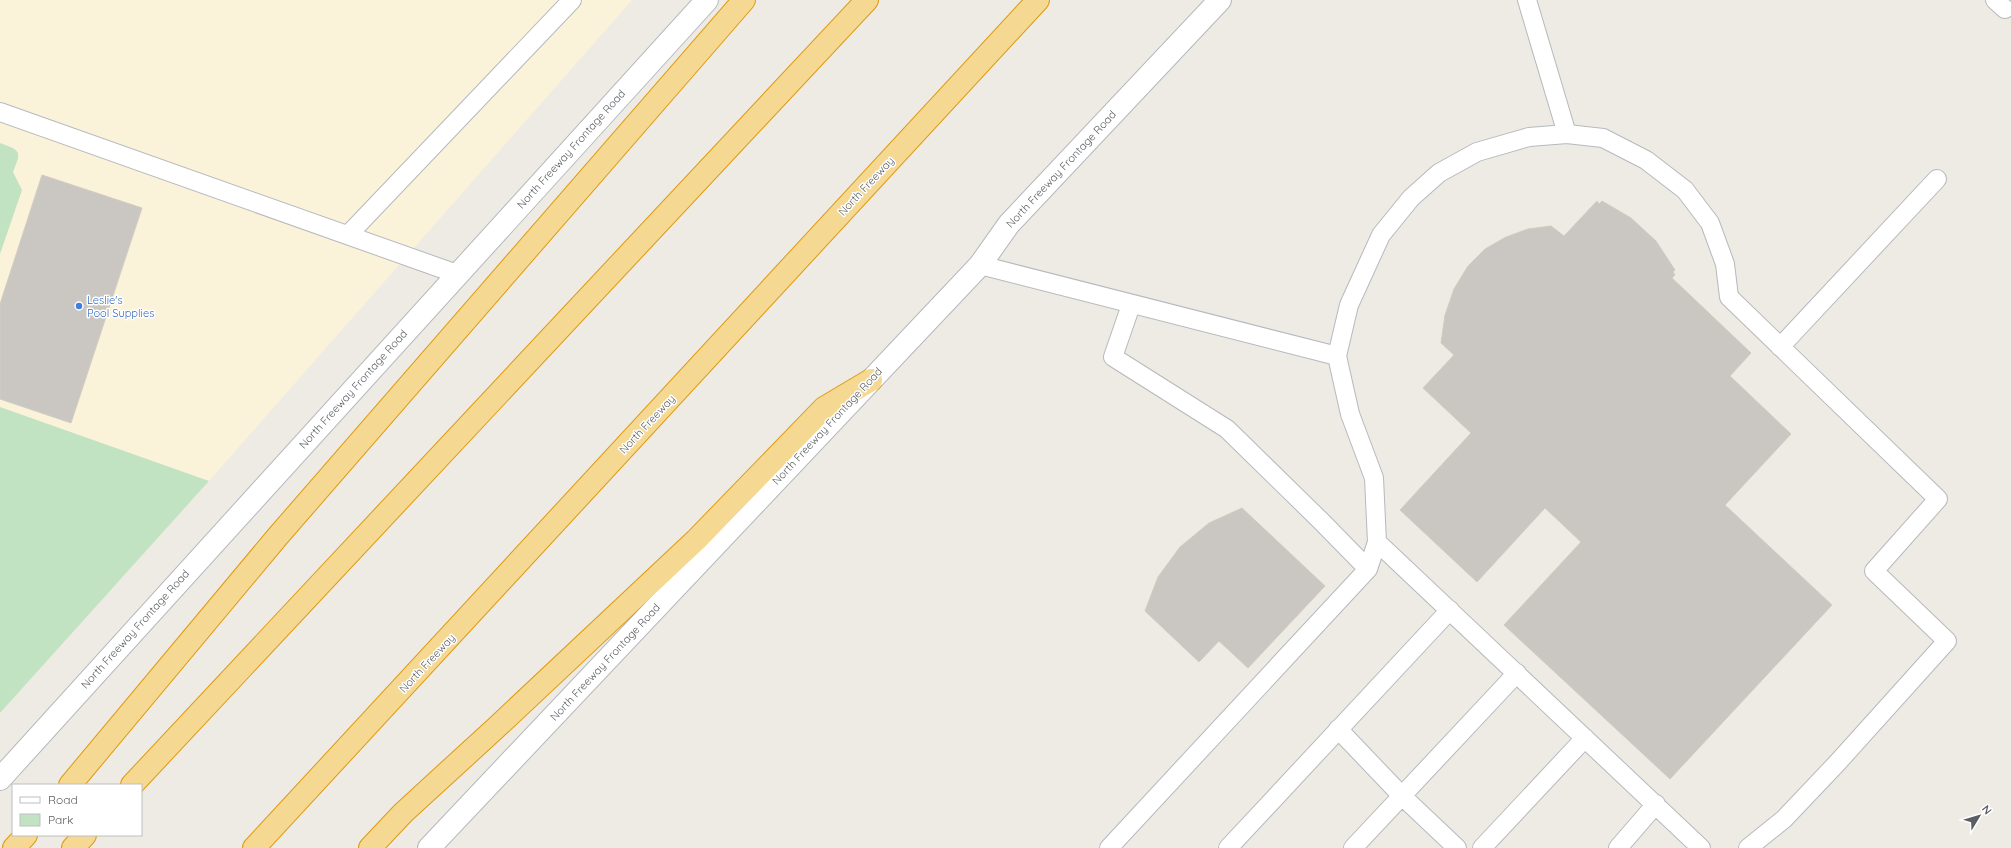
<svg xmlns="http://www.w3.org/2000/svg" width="2011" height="848" font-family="Quicksand,sans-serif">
	<rect width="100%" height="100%" fill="#edebe3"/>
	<!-- commercial -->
	<path fill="#fbf2da" d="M 0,0 L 632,0 L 209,481 L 0,713 Z"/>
	<!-- green -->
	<path fill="#c2e3c1" d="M 0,143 C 22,151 21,151 13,172 L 22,190 L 0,254 Z
		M 0,407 L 209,481 L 0,713 Z"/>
	<!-- building -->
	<path fill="#cac7c2" stroke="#d1ccc2" d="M 42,175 L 142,208 L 71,423 L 0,399 L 0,304 Z
		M 1597,201 L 1599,204 L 1602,201 L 1631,218 L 1656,241 L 1675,270 L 1673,272 L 1675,275 L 1672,278 L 1751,353 L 1730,376 L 1791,434 L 1725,505 L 1832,605 L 1670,779 L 1504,625 L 1581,542 L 1545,508 L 1477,582 L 1400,510 L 1471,433 L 1423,388 L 1454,355 L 1441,343 L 1445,315 L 1454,289 L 1468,266 L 1485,249 L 1506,237 L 1528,229 L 1551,226 L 1564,236 Z
		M 1242,508 L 1325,586 L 1248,668 L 1219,641 L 1199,662 L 1145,611 L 1158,577 L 1180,547 L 1209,523 Z"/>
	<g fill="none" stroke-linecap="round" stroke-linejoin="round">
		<defs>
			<path id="lane" d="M 1527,0 L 1567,134 L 1603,138 L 1646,160 L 1685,190 L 1710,223 L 1725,264 L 1729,297 L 1938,499 L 1874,571 L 1947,641 L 1839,761 L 1784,819 L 1748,848
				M 1995,0 L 2005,9
				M 0,112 L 457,274
				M 348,235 L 572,0
				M 980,265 L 1337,356 L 1350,414 L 1374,478 L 1377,542 L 1368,569 L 1109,848
				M 1131,305 L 1113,357 L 1227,429 L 1321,521 L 1368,569
				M 1780,347 L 1937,179
				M 1337,356 L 1349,305 L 1381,235 L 1411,198 L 1439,173 L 1477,152 L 1529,137 L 1567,134
				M 1377,542 L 1701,848
				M 1338,729 L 1402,796 L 1457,848
				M 1228,848 L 1450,610
				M 1353,848 L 1517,673
				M 1482,848 L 1585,738
				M 1618,848 L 1656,804"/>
			<path id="secondary" d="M 0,779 L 707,0
				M 429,848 L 980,265 L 1009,224 L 1220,0"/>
			<path id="highway" d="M 70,785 L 278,536 L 744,0
				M 132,785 L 867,0
				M 14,848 L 26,835
				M 73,848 L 85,835
				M 254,848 L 1038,0
				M 370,848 L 403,813 L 499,725 L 696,540 L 824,408 L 871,380"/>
		</defs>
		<!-- lane casing -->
		<use href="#lane" stroke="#b6b9bd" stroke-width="20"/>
		<!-- secondary casing -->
		<use href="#secondary" stroke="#b5b8bc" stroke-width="24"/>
		<!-- highway casing -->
		<use href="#highway" stroke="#e09910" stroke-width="24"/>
		<!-- lane -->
		<use href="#lane" stroke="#fff" stroke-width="18"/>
		<!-- secondary -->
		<use href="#secondary" stroke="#fff" stroke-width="22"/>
		<!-- highway -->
		<use href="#highway" stroke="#f5d992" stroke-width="22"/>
	</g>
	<!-- markers -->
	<circle fill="#3f7fe0" stroke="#fff" stroke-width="1.5" cx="79" cy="306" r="4"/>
	<g text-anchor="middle" stroke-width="3" stroke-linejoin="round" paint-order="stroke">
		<!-- street labels -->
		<g font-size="11" fill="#5b5f63" stroke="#fff">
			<text transform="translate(571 149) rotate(-48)" y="4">North Freeway Frontage Road</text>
			<text transform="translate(1061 169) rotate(-47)" y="4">North Freeway Frontage Road</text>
			<text transform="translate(866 186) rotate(-47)" y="4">North Freeway</text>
			<text transform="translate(353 389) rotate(-48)" y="4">North Freeway Frontage Road</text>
			<text transform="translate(647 424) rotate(-47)" y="4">North Freeway</text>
			<text transform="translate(827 426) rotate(-47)" y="4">North Freeway Frontage Road</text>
			<text transform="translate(135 629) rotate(-48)" y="4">North Freeway Frontage Road</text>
			<text transform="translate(605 662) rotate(-47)" y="4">North Freeway Frontage Road</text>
			<text transform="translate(427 663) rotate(-47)" y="4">North Freeway</text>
		</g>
		<!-- shop labels -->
		<g font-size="11" fill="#366cbe" stroke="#fff" text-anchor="start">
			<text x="87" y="304">Leslie's<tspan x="87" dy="13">Pool Supplies</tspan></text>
		</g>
	</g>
	<!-- legend -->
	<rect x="12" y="784" width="130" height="52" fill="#ffffff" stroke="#bdbfc1"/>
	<rect x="20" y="797" width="20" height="6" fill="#ffffff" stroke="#bdbfc1"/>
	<text x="48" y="804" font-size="12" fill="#5b5f63">Road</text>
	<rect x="20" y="814" width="20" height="12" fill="#c2e3c1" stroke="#bdbfc1"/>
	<text x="48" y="824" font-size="12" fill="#5b5f63">Park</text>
	<!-- north arrow -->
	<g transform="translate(1979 816) rotate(52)" stroke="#ffffff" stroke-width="3" paint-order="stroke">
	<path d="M0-3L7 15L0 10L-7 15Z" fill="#5b5f63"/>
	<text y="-6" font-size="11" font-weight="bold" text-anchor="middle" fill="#5b5f63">N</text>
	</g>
</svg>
